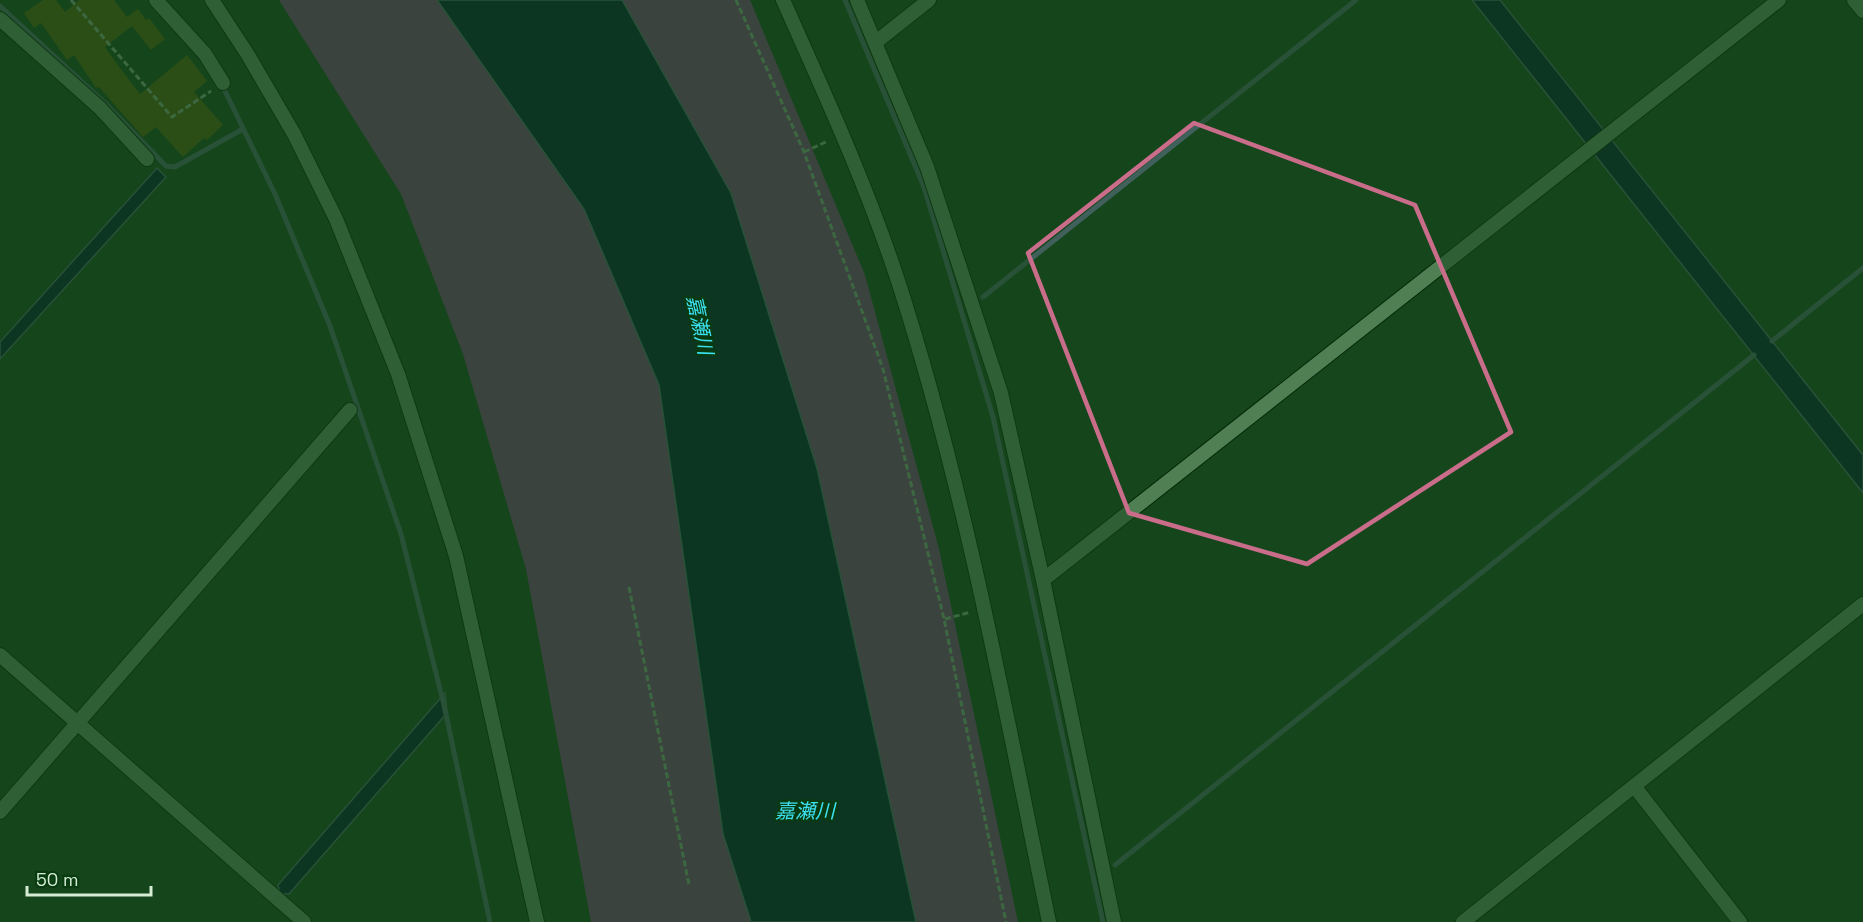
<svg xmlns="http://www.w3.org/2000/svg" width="1863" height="922" font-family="'Space Grotesk','Noto Sans JP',sans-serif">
	<rect width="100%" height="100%" fill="#16461b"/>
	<!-- green -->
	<path fill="#674269" d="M 279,0 L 465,0 L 601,202 L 676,400 L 774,922 L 591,922 L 526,569 L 463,354 L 401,194 Z
		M 596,0 L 750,0 L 865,275 L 939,549 L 1018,922 L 889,922 Z"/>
	<!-- water -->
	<path fill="#002428" stroke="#3f605b" stroke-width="1.5" d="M 437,0 L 622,0 L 731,193 L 817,468 L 916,922 L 751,922 L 723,834 L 659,385 L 584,209 Z
		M 1472,0 L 1500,0 L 1863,455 L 1863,493 Z
		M 157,168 L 166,177 L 0,359 L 0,342 Z
		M 445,693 L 447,713 L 289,894 L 280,894 L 278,885 Z"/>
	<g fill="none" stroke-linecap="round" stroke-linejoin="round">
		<!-- stream -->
		<path stroke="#3f605b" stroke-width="5" d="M 845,0 L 924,187 L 993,417 L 1103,922
			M 0,6 L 105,103 L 166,166 L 175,167 L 243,129
			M 224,89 L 275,194 L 330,326 L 401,534 L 444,705 L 490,922
			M 983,297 L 1356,0
			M 1772,341 L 1863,268
			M 1115,865 L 1754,355"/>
	</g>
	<!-- building -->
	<path fill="#43590f" d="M 43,0 L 56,0 L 65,12 L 79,0 L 114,0 L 127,17 L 138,9 L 146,20 L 149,18 L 165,39 L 151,50 L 132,26 L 105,47 L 120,68 L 140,94 L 187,55 L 207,81 L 194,92 L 223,125 L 207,140 L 204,138 L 183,157 L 156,127 L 143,137 L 99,87 L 96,88 L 74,55 L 67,60 L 41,23 L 34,28 L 24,13 Z"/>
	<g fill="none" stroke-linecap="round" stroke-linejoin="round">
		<defs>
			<path id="minor" d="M 156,0 L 205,54 L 223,83
				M 212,0 L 248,55 L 294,134 L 336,219 L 398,374 L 456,556 L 537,922
				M 783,0 C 825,94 868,188 900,287 C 966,494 1005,709 1049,922
				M 857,0 L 927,167 L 1001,393 L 1043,580 L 1114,922
				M 1854,0 L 1863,11
				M 0,19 L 100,108 L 147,159
				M 876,42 L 929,0
				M 1043,580 L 1779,0
				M 0,655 L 304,922
				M 1634,786 L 1740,922
				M 0,812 L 350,410
				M 1463,922 L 1863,604"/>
		</defs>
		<!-- minor casing -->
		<use href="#minor" stroke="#052a0a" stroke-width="16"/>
		<!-- path -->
		<path stroke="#6c926f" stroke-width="3" stroke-dasharray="6 3" stroke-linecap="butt" d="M 71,0 L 172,117 L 211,91
			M 736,0 L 804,152 L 883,369 L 944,619 L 1006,922
			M 804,152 L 828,141
			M 629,587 L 689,885
			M 945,619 L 971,612"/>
		<!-- minor -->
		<use href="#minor" stroke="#4f7f52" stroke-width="14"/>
	</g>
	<!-- marked area -->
	<path d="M0 0H1863V922H0ZM 1194,123 L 1415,205 L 1511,432 L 1307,564 L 1129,513 L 1028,253 Z" fill="#16461b" fill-opacity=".55" fill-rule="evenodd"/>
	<path fill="none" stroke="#c96d8b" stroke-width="4.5" stroke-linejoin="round" d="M 1194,123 L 1415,205 L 1511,432 L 1307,564 L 1129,513 L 1028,253 Z"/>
	<g text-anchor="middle" stroke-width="4.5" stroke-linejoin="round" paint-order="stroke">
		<!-- water labels -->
		<g font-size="20" font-style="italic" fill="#3ce0f1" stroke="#093b11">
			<text transform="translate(700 325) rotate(78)" y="7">嘉瀬川</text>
			<text x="805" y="818">嘉瀬川</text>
		</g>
	</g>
	<!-- scale -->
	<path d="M27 886v9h124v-9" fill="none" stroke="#d3ecd3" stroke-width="3"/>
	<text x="36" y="886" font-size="18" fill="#d3ecd3" stroke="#093b11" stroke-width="4.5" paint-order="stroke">50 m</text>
</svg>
